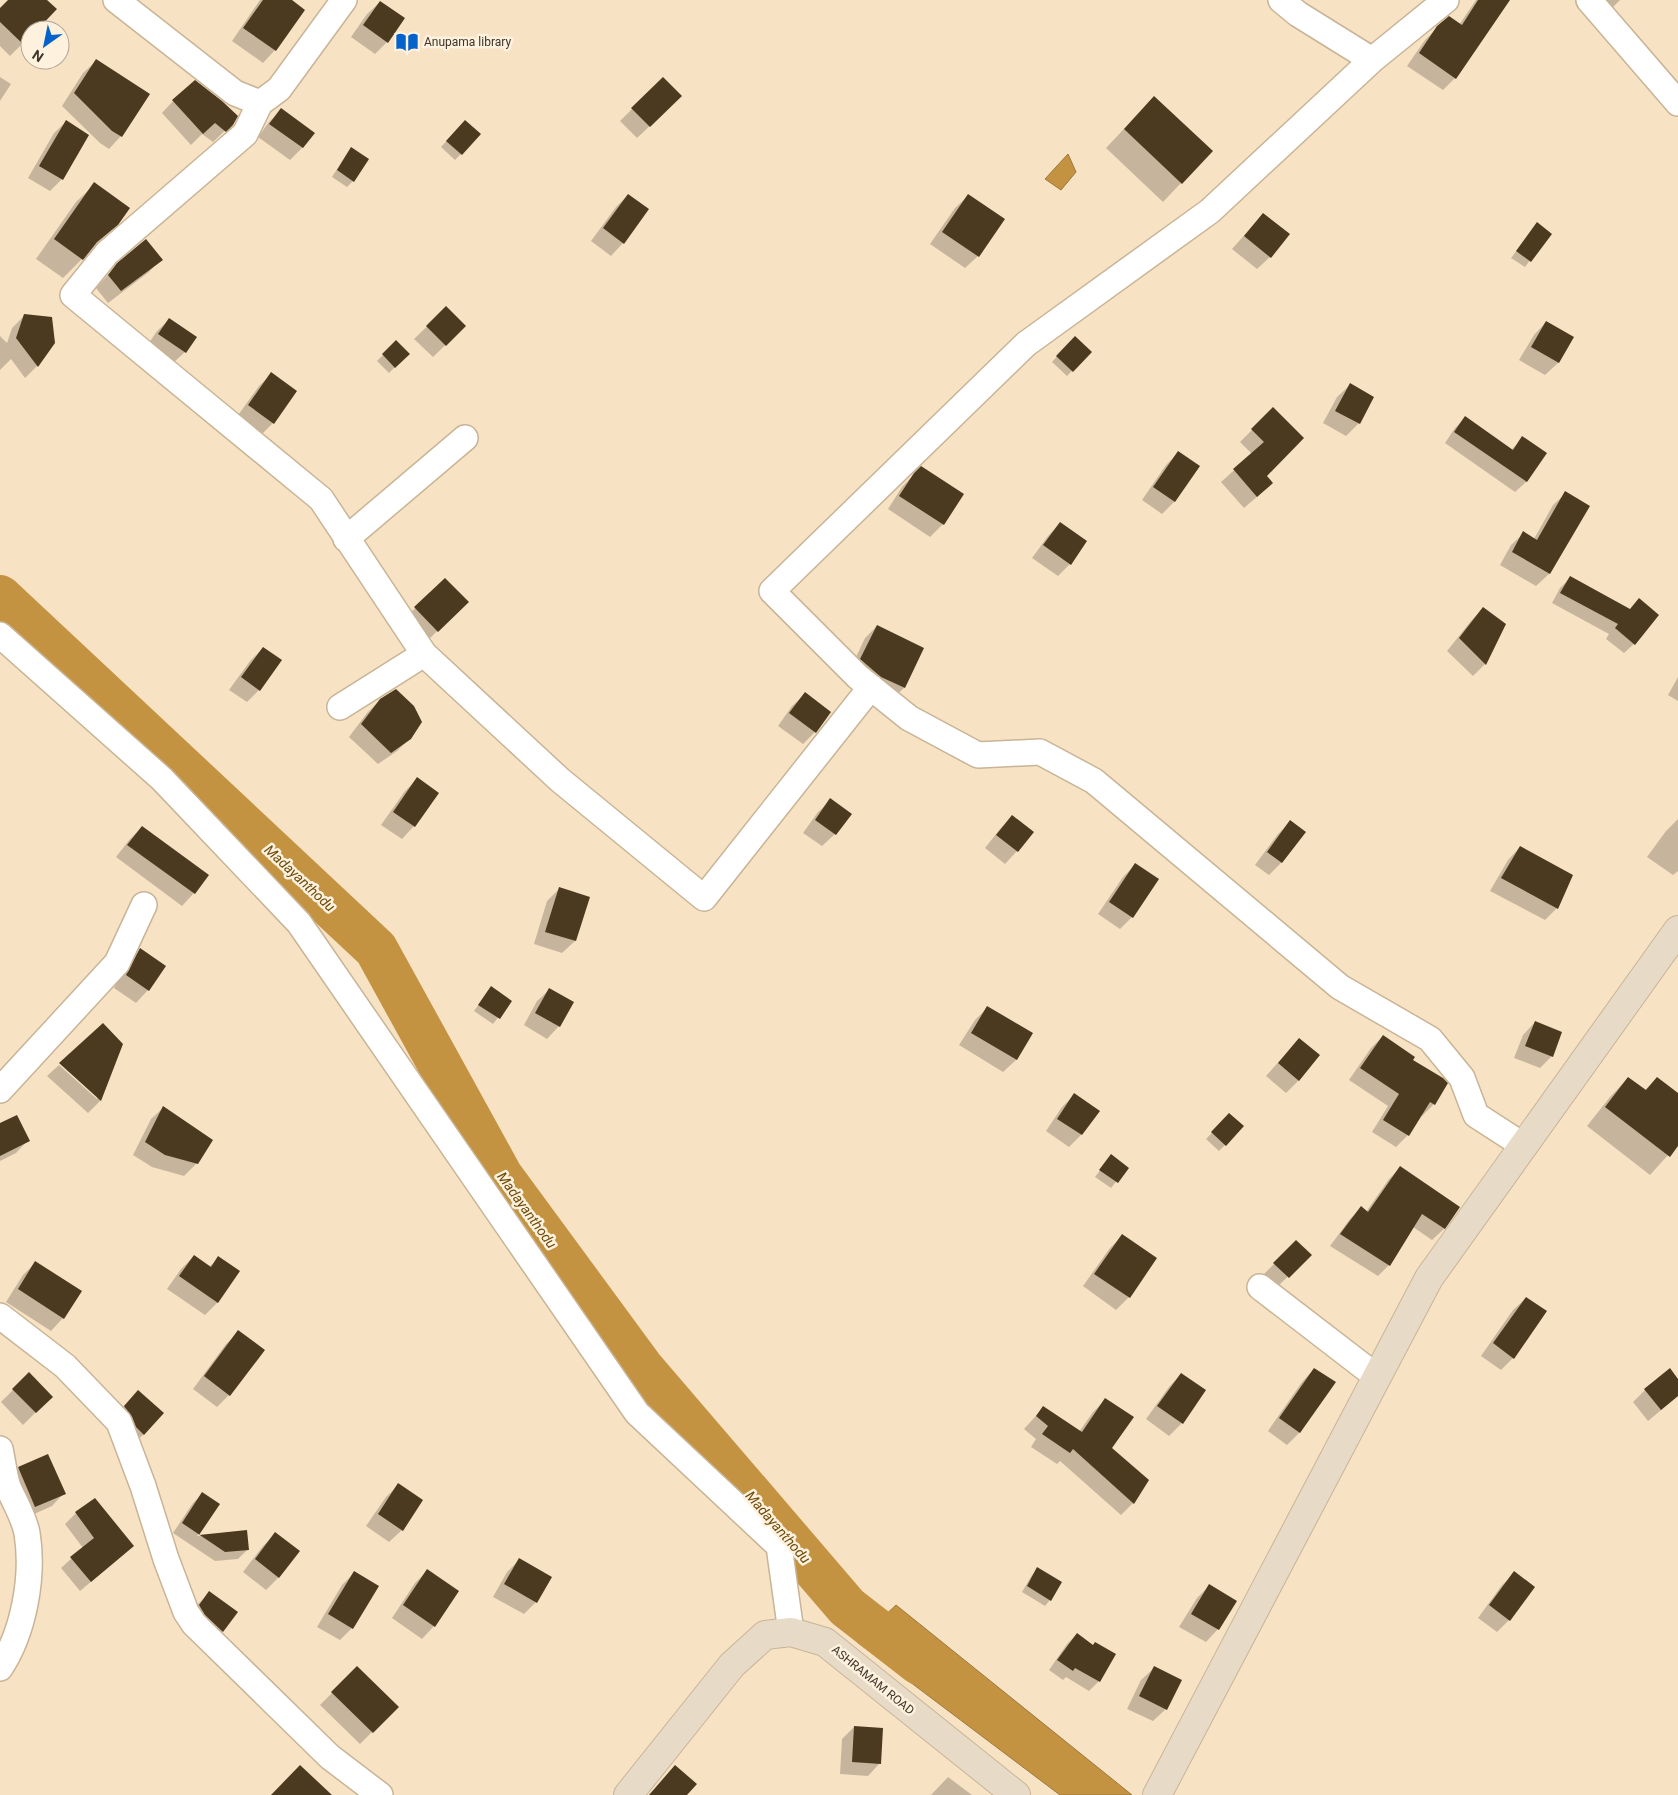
<svg xmlns="http://www.w3.org/2000/svg" width="1678" height="1795" font-family="Roboto,sans-serif">
	<rect width="100%" height="100%" fill="#f8e2c4"/>
	<!-- water -->
	<path fill="#c49342" stroke="#9c773a" d="M 1068,154 L 1076,172 L 1061,190 L 1045,179 Z
		M 896,1605 L 1132,1795 L 1060,1795 L 857,1642 Z"/>
	<!-- shadow -->
	<path fill="#0003" d="M 9,0 L 46,0 L 36,30 L 30,30 L 30,36 L 10,56 L 0,46 L 0,10 Z
		M 260,0 L 289,0 L 275,50 L 263,63 L 232,41 Z
		M 1476,0 L 1508,0 L 1455,78 L 1443,90 L 1407,66 L 1425,40 L 1438,27 L 1459,25 Z
		M 1591,0 L 1620,0 L 1608,12 Z
		M 380,2 L 387,42 L 375,54 L 351,37 L 367,14 Z
		M 96,61 L 121,136 L 109,149 L 100,143 L 62,106 L 83,73 Z
		M 0,77 L 11,84 L 0,101 Z
		M 173,101 L 232,124 L 213,142 L 202,134 L 191,145 L 162,113 Z
		M 632,109 L 668,109 L 637,138 L 620,121 Z
		M 281,110 L 313,133 L 302,148 L 290,160 L 258,137 L 269,122 Z
		M 1136,116 L 1181,183 L 1163,202 L 1106,148 Z
		M 67,121 L 62,179 L 50,191 L 28,178 L 54,133 Z
		M 459,127 L 461,154 L 455,160 L 441,147 Z
		M 352,149 L 353,181 L 347,187 L 332,177 L 346,155 Z
		M 95,184 L 117,224 L 63,278 L 36,259 L 76,202 Z
		M 628,195 L 623,243 L 611,256 L 591,241 L 616,207 Z
		M 968,196 L 978,256 L 965,268 L 930,244 L 955,208 Z
		M 1263,214 L 1270,257 L 1257,269 L 1232,249 Z
		M 1537,224 L 1550,234 L 1525,267 L 1511,258 Z
		M 161,259 L 149,272 L 108,303 L 96,288 L 118,264 Z
		M 446,308 L 465,326 L 433,357 L 414,339 Z
		M 25,315 L 54,342 L 37,366 L 25,378 L 11,359 L 0,370 L 0,336 L 7,343 L 12,328 Z
		M 170,319 L 185,352 L 172,364 L 147,346 L 157,331 Z
		M 1546,322 L 1572,337 L 1558,363 L 1545,375 L 1519,360 L 1534,335 Z
		M 396,342 L 408,354 L 389,373 L 377,361 Z
		M 1069,343 L 1090,352 L 1067,376 L 1052,362 Z
		M 271,374 L 295,391 L 273,423 L 260,436 L 236,418 L 259,386 Z
		M 1350,385 L 1372,397 L 1359,423 L 1346,436 L 1323,423 L 1337,397 Z
		M 1273,409 L 1265,476 L 1259,495 L 1244,508 L 1221,482 L 1252,454 L 1240,442 Z
		M 1465,418 L 1511,450 L 1523,438 L 1545,453 L 1526,482 L 1515,492 L 1445,443 L 1455,428 Z
		M 1178,453 L 1199,467 L 1174,502 L 1162,514 L 1142,500 L 1166,465 Z
		M 921,467 L 962,494 L 943,524 L 930,537 L 888,509 L 902,487 Z
		M 1566,493 L 1588,506 L 1549,574 L 1536,586 L 1500,565 L 1511,545 L 1524,533 L 1534,539 L 1553,505 Z
		M 1060,523 L 1070,564 L 1058,576 L 1032,558 L 1048,536 Z
		M 1570,578 L 1629,610 L 1634,644 L 1624,653 L 1606,639 L 1609,634 L 1552,603 L 1560,588 Z
		M 445,579 L 467,602 L 425,643 L 403,620 Z
		M 1483,608 L 1485,664 L 1473,676 L 1447,651 L 1471,621 Z
		M 877,626 L 923,648 L 904,688 L 891,700 L 849,672 L 865,638 Z
		M 263,648 L 259,690 L 247,702 L 229,690 L 250,661 Z
		M 1678,677 L 1678,701 L 1668,695 Z
		M 805,694 L 815,732 L 803,744 L 778,726 L 792,706 Z
		M 380,700 L 410,738 L 397,751 L 378,764 L 349,737 L 367,713 Z
		M 417,779 L 437,793 L 414,826 L 402,839 L 381,825 L 405,791 Z
		M 831,800 L 850,814 L 835,834 L 822,846 L 803,833 L 818,812 Z
		M 1012,817 L 1017,851 L 1005,864 L 985,848 L 1000,829 Z
		M 1678,819 L 1678,871 L 1673,875 L 1647,857 L 1666,831 Z
		M 1290,822 L 1304,832 L 1281,863 L 1269,875 L 1255,865 L 1278,834 Z
		M 142,827 L 207,875 L 194,893 L 182,906 L 116,857 L 130,839 Z
		M 1520,847 L 1557,908 L 1545,920 L 1490,891 L 1508,860 Z
		M 1135,865 L 1132,917 L 1120,929 L 1098,914 L 1123,877 Z
		M 559,889 L 575,941 L 562,953 L 534,944 L 547,901 Z
		M 140,950 L 148,990 L 136,1003 L 114,988 L 128,962 Z
		M 491,987 L 511,1001 L 493,1024 L 474,1011 Z
		M 550,989 L 559,1026 L 547,1039 L 524,1025 L 537,1001 Z
		M 987,1008 L 1031,1034 L 1016,1060 L 1003,1072 L 959,1045 L 975,1020 Z
		M 1535,1022 L 1552,1056 L 1540,1068 L 1514,1058 L 1523,1035 Z
		M 1383,1036 L 1411,1061 L 1446,1083 L 1434,1104 L 1422,1116 L 1420,1115 L 1408,1135 L 1396,1147 L 1372,1132 L 1388,1106 L 1349,1080 L 1371,1048 Z
		M 1299,1039 L 1299,1080 L 1286,1093 L 1266,1076 Z
		M 122,1044 L 100,1101 L 88,1113 L 47,1076 L 59,1065 L 97,1099 L 97,1095 Z
		M 1628,1078 L 1644,1091 L 1657,1078 L 1678,1095 L 1678,1144 L 1650,1175 L 1587,1126 L 1610,1097 Z
		M 1074,1095 L 1081,1135 L 1069,1147 L 1046,1131 L 1062,1107 Z
		M 164,1107 L 197,1163 L 184,1176 L 152,1167 L 133,1155 L 151,1119 Z
		M 1229,1115 L 1225,1145 L 1219,1151 L 1206,1139 Z
		M 0,1125 L 28,1140 L 16,1153 L 0,1161 Z
		M 1111,1156 L 1127,1168 L 1111,1188 L 1095,1177 Z
		M 1400,1168 L 1459,1208 L 1444,1229 L 1432,1240 L 1413,1227 L 1389,1265 L 1378,1276 L 1330,1246 L 1350,1219 L 1361,1208 L 1366,1212 L 1389,1179 Z
		M 1122,1236 L 1155,1259 L 1129,1297 L 1116,1310 L 1083,1286 L 1110,1248 Z
		M 1296,1242 L 1310,1255 L 1275,1289 L 1262,1276 Z
		M 194,1256 L 209,1267 L 219,1258 L 239,1272 L 217,1303 L 205,1315 L 167,1289 L 181,1269 Z
		M 35,1263 L 63,1318 L 51,1331 L 6,1302 L 23,1275 Z
		M 1526,1298 L 1513,1358 L 1501,1370 L 1481,1356 L 1513,1310 Z
		M 239,1332 L 229,1395 L 217,1407 L 193,1389 L 226,1344 Z
		M 1314,1369 L 1299,1433 L 1287,1445 L 1268,1431 L 1302,1382 Z
		M 29,1374 L 39,1409 L 23,1425 L 1,1402 Z
		M 1181,1374 L 1205,1391 L 1182,1423 L 1169,1436 L 1146,1419 L 1169,1387 Z
		M 1678,1381 L 1678,1396 L 1648,1421 L 1633,1402 L 1645,1390 Z
		M 1106,1399 L 1111,1448 L 1148,1481 L 1133,1503 L 1121,1515 L 1060,1461 L 1057,1464 L 1031,1447 L 1036,1439 L 1024,1429 L 1043,1408 L 1079,1432 L 1093,1412 Z
		M 126,1404 L 144,1434 L 131,1446 L 112,1420 Z
		M 19,1468 L 64,1493 L 52,1506 L 23,1519 L 6,1481 Z
		M 398,1485 L 402,1530 L 389,1542 L 366,1526 L 386,1497 Z
		M 202,1494 L 218,1504 L 197,1536 L 246,1532 L 247,1550 L 238,1559 L 215,1561 L 173,1533 L 193,1503 Z
		M 95,1499 L 133,1546 L 80,1591 L 61,1568 L 83,1548 L 65,1524 L 76,1513 Z
		M 275,1534 L 278,1578 L 266,1590 L 243,1572 L 263,1546 Z
		M 519,1560 L 536,1602 L 524,1614 L 493,1597 L 507,1572 Z
		M 1038,1569 L 1050,1600 L 1045,1606 L 1022,1592 L 1032,1575 Z
		M 427,1571 L 434,1626 L 422,1639 L 392,1618 L 415,1583 Z
		M 354,1573 L 352,1628 L 340,1640 L 317,1627 L 342,1585 Z
		M 1515,1573 L 1509,1620 L 1497,1632 L 1478,1618 L 1502,1585 Z
		M 1209,1586 L 1235,1601 L 1218,1629 L 1206,1642 L 1179,1627 L 1197,1598 Z
		M 209,1593 L 236,1612 L 222,1631 L 210,1644 L 197,1605 Z
		M 1077,1634 L 1099,1681 L 1089,1691 L 1066,1677 L 1063,1680 L 1049,1670 L 1067,1644 Z
		M 357,1668 L 397,1707 L 360,1744 L 320,1705 Z
		M 1154,1668 L 1166,1709 L 1153,1721 L 1127,1709 L 1141,1680 Z
		M 854,1727 L 880,1763 L 868,1776 L 840,1774 L 842,1739 Z
		M 948,1777 L 972,1795 L 931,1795 Z"/>
	<g fill="none" stroke-linecap="round" stroke-linejoin="round">
		<!-- river -->
		<path stroke="#c49342" stroke-width="44" d="M 0,597 L 376,949 L 501,1176 L 642,1368 L 847,1607 L 919,1663"/>
	</g>
	<!-- building -->
	<path fill="#4b3a20" d="M 8,0 L 47,0 L 57,9 L 37,30 L 30,30 L 30,38 L 23,44 L 0,22 L 0,8 Z
		M 263,0 L 292,0 L 305,10 L 276,51 L 243,28 Z
		M 1478,0 L 1510,0 L 1456,79 L 1419,53 L 1437,26 L 1449,16 L 1462,25 Z
		M 380,1 L 405,18 L 388,43 L 363,25 Z
		M 96,59 L 150,94 L 122,137 L 112,131 L 74,93 Z
		M 663,77 L 682,96 L 650,127 L 631,108 Z
		M 195,80 L 222,101 L 238,116 L 233,125 L 226,132 L 215,123 L 203,134 L 172,100 Z
		M 1154,96 L 1213,151 L 1182,184 L 1124,129 Z
		M 281,108 L 315,133 L 303,148 L 269,124 Z
		M 66,120 L 89,135 L 63,180 L 39,166 Z
		M 465,120 L 481,134 L 462,155 L 446,141 Z
		M 351,147 L 369,159 L 354,182 L 337,170 Z
		M 94,182 L 130,208 L 118,225 L 97,242 L 83,260 L 54,239 Z
		M 628,194 L 649,209 L 624,244 L 603,228 Z
		M 968,194 L 1005,219 L 979,257 L 942,232 Z
		M 1263,213 L 1290,234 L 1271,258 L 1244,236 Z
		M 1537,222 L 1552,234 L 1531,262 L 1516,251 Z
		M 146,239 L 163,260 L 121,291 L 108,275 L 117,263 Z
		M 446,306 L 466,326 L 446,346 L 426,326 Z
		M 24,314 L 52,317 L 55,343 L 38,367 L 16,338 Z
		M 169,318 L 197,337 L 186,353 L 158,334 Z
		M 1546,321 L 1574,337 L 1559,363 L 1531,347 Z
		M 1075,336 L 1092,352 L 1073,372 L 1056,356 Z
		M 396,340 L 410,354 L 395,368 L 382,354 Z
		M 271,372 L 297,391 L 274,424 L 248,405 Z
		M 1350,383 L 1374,397 L 1360,424 L 1335,411 Z
		M 1273,407 L 1304,438 L 1267,476 L 1273,483 L 1257,497 L 1233,469 L 1264,442 L 1251,429 Z
		M 1465,416 L 1513,450 L 1522,436 L 1547,453 L 1527,482 L 1454,432 Z
		M 1178,451 L 1200,466 L 1175,502 L 1153,487 Z
		M 921,466 L 964,494 L 944,525 L 899,496 L 914,473 Z
		M 1565,491 L 1590,506 L 1550,574 L 1512,552 L 1523,531 L 1537,540 Z
		M 1060,522 L 1087,541 L 1071,565 L 1043,545 Z
		M 1570,576 L 1630,609 L 1639,598 L 1659,615 L 1635,645 L 1615,628 L 1618,624 L 1560,593 Z
		M 445,578 L 469,602 L 438,632 L 414,607 Z
		M 1483,607 L 1506,624 L 1486,665 L 1459,638 Z
		M 877,625 L 924,648 L 905,688 L 881,677 L 860,659 Z
		M 263,647 L 282,660 L 260,691 L 241,677 Z
		M 396,689 L 414,706 L 422,722 L 411,739 L 391,753 L 361,724 L 380,699 Z
		M 805,692 L 831,712 L 816,733 L 789,713 Z
		M 417,777 L 439,793 L 415,827 L 393,812 Z
		M 830,798 L 852,814 L 836,835 L 815,820 Z
		M 1012,815 L 1034,832 L 1018,852 L 996,835 Z
		M 1290,820 L 1306,832 L 1282,863 L 1267,852 Z
		M 142,826 L 209,875 L 195,894 L 127,845 Z
		M 1520,846 L 1573,875 L 1558,909 L 1501,878 Z
		M 1135,863 L 1159,879 L 1133,918 L 1109,902 Z
		M 559,887 L 590,897 L 576,941 L 545,932 Z
		M 140,948 L 166,966 L 149,991 L 126,975 Z
		M 491,986 L 512,1001 L 500,1019 L 478,1005 Z
		M 549,988 L 574,1002 L 560,1027 L 535,1013 Z
		M 987,1006 L 1033,1033 L 1017,1060 L 971,1033 Z
		M 1535,1021 L 1562,1032 L 1553,1057 L 1525,1046 Z
		M 103,1023 L 123,1044 L 101,1101 L 59,1063 Z
		M 1383,1035 L 1415,1057 L 1413,1060 L 1443,1078 L 1448,1083 L 1435,1105 L 1430,1102 L 1409,1136 L 1383,1120 L 1399,1094 L 1360,1068 Z
		M 1299,1038 L 1320,1055 L 1299,1081 L 1278,1063 Z
		M 1628,1077 L 1646,1090 L 1657,1077 L 1678,1093 L 1678,1146 L 1670,1157 L 1605,1107 Z
		M 1074,1093 L 1100,1111 L 1082,1135 L 1057,1119 Z
		M 163,1106 L 213,1140 L 198,1164 L 165,1155 L 145,1142 Z
		M 1229,1113 L 1244,1126 L 1226,1146 L 1211,1132 Z
		M 17,1115 L 30,1141 L 0,1156 L 0,1123 Z
		M 1111,1154 L 1129,1168 L 1118,1183 L 1099,1170 Z
		M 1400,1166 L 1460,1207 L 1445,1229 L 1422,1214 L 1390,1266 L 1340,1234 L 1361,1206 L 1368,1212 Z
		M 1122,1234 L 1157,1258 L 1130,1298 L 1094,1274 Z
		M 1296,1240 L 1312,1255 L 1289,1278 L 1273,1263 Z
		M 194,1255 L 211,1267 L 218,1256 L 240,1271 L 218,1303 L 179,1276 Z
		M 35,1261 L 82,1291 L 64,1319 L 18,1289 Z
		M 1526,1297 L 1547,1311 L 1514,1359 L 1493,1343 Z
		M 238,1330 L 265,1350 L 230,1396 L 204,1376 Z
		M 1314,1368 L 1336,1382 L 1300,1433 L 1279,1418 Z
		M 1670,1368 L 1678,1379 L 1678,1396 L 1661,1410 L 1644,1389 Z
		M 29,1372 L 53,1397 L 36,1413 L 12,1389 Z
		M 1181,1373 L 1206,1390 L 1183,1424 L 1157,1406 Z
		M 138,1390 L 164,1413 L 144,1435 L 136,1427 L 132,1417 L 124,1406 Z
		M 1105,1398 L 1134,1417 L 1112,1448 L 1149,1480 L 1134,1504 L 1073,1449 L 1070,1453 L 1042,1434 L 1048,1426 L 1036,1416 L 1043,1406 L 1082,1432 Z
		M 48,1454 L 66,1494 L 35,1507 L 18,1467 Z
		M 398,1483 L 423,1500 L 403,1531 L 378,1514 Z
		M 202,1492 L 220,1504 L 199,1535 L 247,1530 L 249,1550 L 225,1552 L 182,1523 Z
		M 95,1498 L 134,1546 L 91,1582 L 70,1557 L 94,1538 L 75,1512 Z
		M 275,1532 L 300,1551 L 279,1578 L 255,1559 Z
		M 519,1558 L 552,1577 L 537,1603 L 504,1584 Z
		M 1037,1567 L 1062,1582 L 1051,1601 L 1027,1586 Z
		M 427,1569 L 459,1591 L 435,1627 L 403,1605 Z
		M 354,1571 L 379,1586 L 353,1629 L 328,1614 Z
		M 1514,1571 L 1535,1587 L 1510,1621 L 1489,1605 Z
		M 1209,1584 L 1237,1601 L 1219,1630 L 1191,1614 Z
		M 209,1591 L 238,1612 L 223,1632 L 205,1615 L 199,1605 Z
		M 1077,1633 L 1093,1645 L 1095,1642 L 1116,1654 L 1100,1682 L 1075,1668 L 1073,1671 L 1057,1660 Z
		M 357,1666 L 399,1707 L 373,1733 L 331,1692 Z
		M 1154,1666 L 1182,1680 L 1167,1710 L 1139,1696 Z
		M 854,1726 L 883,1728 L 881,1764 L 852,1762 Z
		M 300,1765 L 332,1795 L 271,1795 Z
		M 675,1765 L 697,1784 L 687,1795 L 649,1795 Z"/>
	<g fill="none" stroke-linecap="round" stroke-linejoin="round">
		<defs>
			<path id="street" d="M 116,0 L 235,93 L 260,103
				M 344,0 L 279,89 L 260,103 L 245,134 L 107,253 L 73,295 L 321,499 L 424,654 L 560,780 L 704,898 L 871,687
				M 1281,0 L 1298,14 L 1372,60 L 1446,0
				M 1589,0 L 1678,103
				M 1372,60 L 1210,211 L 1026,344 L 772,591 L 858,677 L 909,718 L 978,755 L 1040,752 L 1094,781 L 1340,987 L 1430,1039 L 1462,1078 L 1476,1115 L 1524,1146
				M 346,539 L 465,438
				M 0,635 L 162,779 L 299,923 L 637,1413 L 779,1546 L 791,1632
				M 340,707 L 424,654
				M 0,1090 L 117,963 L 144,905
				M 1260,1287 L 1377,1377
				M 0,1316 L 65,1366 L 119,1422 L 143,1486 L 166,1559 L 186,1612 L 194,1624 L 330,1757 L 380,1795
				M 0,1449 C 3,1462 4,1475 8,1487 C 14,1501 24,1517 27,1533 C 34,1576 24,1632 0,1668"/>
			<path id="secondary" d="M 628,1795 L 732,1665 L 765,1635 L 791,1632 L 825,1642 L 1016,1795
				M 1157,1795 L 1429,1278 L 1678,930"/>
		</defs>
		<!-- street casing -->
		<use href="#street" stroke="#c8b496" stroke-width="28"/>
		<!-- secondary casing -->
		<use href="#secondary" stroke="#c8b496" stroke-width="30"/>
		<!-- street -->
		<use href="#street" stroke="#fff" stroke-width="25"/>
		<!-- secondary -->
		<use href="#secondary" stroke="#e7dbc8" stroke-width="28"/>
	</g>
	<!-- icons -->
	<defs>
		<symbol id="library-bare" viewBox="-9 -9 18 18"><path d="M-6-4Q-3-5.5-.7-3.5V5Q-3 3-6 4ZM6-4Q3-5.5 .7-3.5V5Q3 3 6 4Z" fill="#0462cb" stroke="#fef1de" stroke-width="2.5" paint-order="stroke"/></symbol>
	</defs>
	<g fill-rule="evenodd">
		<use href="#library-bare" x="391" y="26" width="32" height="32"/>
	</g>
	<g text-anchor="middle" stroke-width="5" stroke-linejoin="round" paint-order="stroke">
		<!-- poi labels -->
		<g font-size="12" fill="#3d3529" stroke="#fef1de" text-anchor="start">
			<text x="424" y="46">Anupama library</text>
		</g>
		<!-- street labels -->
		<g font-size="12" fill="#3d3529" stroke="#fef1de">
			<text transform="translate(873 1680) rotate(39)" y="4">ASHRAMAM ROAD</text>
		</g>
		<!-- water labels -->
		<g font-size="14" font-style="italic" fill="#6c4a0a" stroke="#fef1de">
			<text transform="translate(300 878) rotate(43)" y="5">Madayanthodu</text>
			<text transform="translate(527 1210) rotate(54)" y="5">Madayanthodu</text>
			<text transform="translate(778 1527) rotate(49)" y="5">Madayanthodu</text>
		</g>
	</g>
	<!-- north arrow -->
	<g transform="translate(45 45) rotate(213)"><circle r="24" fill="#fef1de" stroke="#b1a696"/>
	<path d="M0-4L9 19L0 12L-9 19Z" fill="#0462cb"/>
	<text y="-8" font-size="14" font-weight="bold" text-anchor="middle" fill="#3d3529">N</text>
	</g>
</svg>
